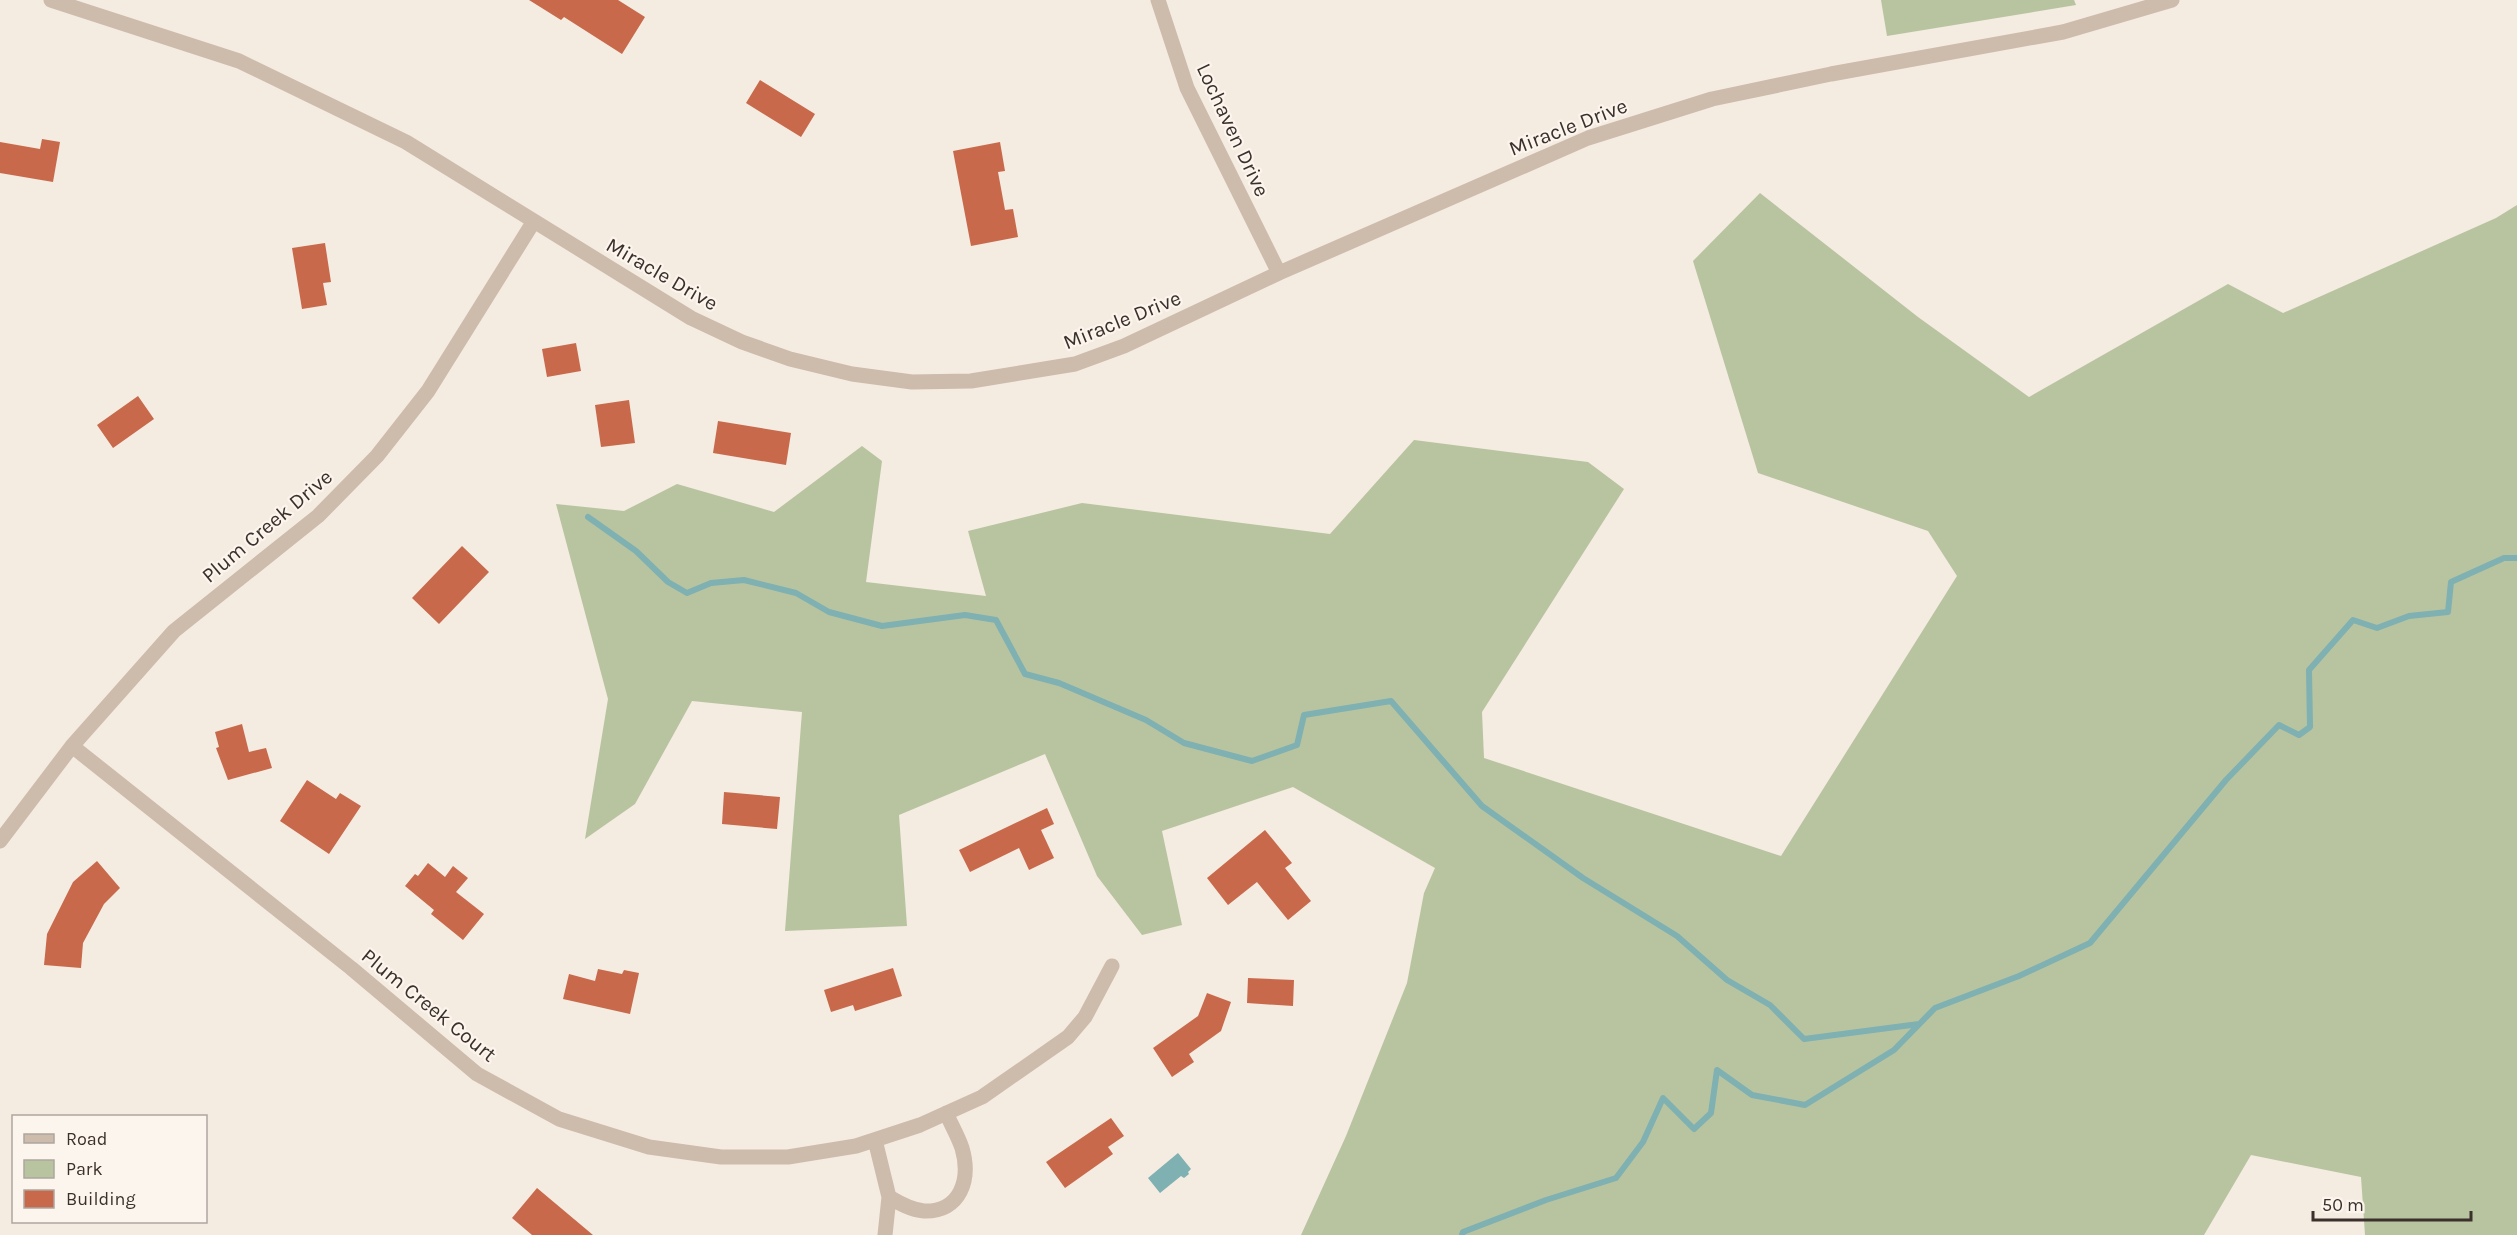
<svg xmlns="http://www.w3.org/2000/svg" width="2517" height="1235" font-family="Karla,sans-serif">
	<rect width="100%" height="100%" fill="#f4ebe1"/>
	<!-- green -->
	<path fill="#b8c4a0" d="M 1881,0 L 2074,0 L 2076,5 L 1887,36 Z
		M 1760,193 L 1918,317 L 2029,397 L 2228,284 L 2283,313 L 2496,218 L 2517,205 L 2517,1235 L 2365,1235 L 2361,1177 L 2251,1155 L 2204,1235 L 1301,1235 L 1346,1136 L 1407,983 L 1424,893 L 1435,868 L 1293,787 L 1162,831 L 1182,925 L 1142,935 L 1097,876 L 1045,754 L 899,815 L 907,926 L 785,931 L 802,712 L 692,701 L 635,804 L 585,839 L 608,699 L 556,504 L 624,511 L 677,484 L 774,512 L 862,446 L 882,461 L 866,582 L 986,596 L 968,531 L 1082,503 L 1330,534 L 1414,440 L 1588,462 L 1624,489 L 1482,712 L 1484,758 L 1781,856 L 1957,576 L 1928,531 L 1758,473 L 1693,261 Z"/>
	<!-- water -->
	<path fill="#7fb0b2" d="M 1178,1153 L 1191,1169 L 1188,1172 L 1189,1174 L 1184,1178 L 1181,1176 L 1160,1193 L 1148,1178 Z"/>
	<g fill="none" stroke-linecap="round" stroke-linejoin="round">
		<!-- stream -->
		<path stroke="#7fb0b2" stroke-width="6" d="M 588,517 L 636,551 L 668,582 L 687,593 L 711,583 L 744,580 L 796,593 L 829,612 L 882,626 L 965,615 L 996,620 L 1025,674 L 1059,683 L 1146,720 L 1184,743 L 1252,761 L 1297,745 L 1304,715 L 1391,701 L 1482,806 L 1583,878 L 1677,936 L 1727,980 L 1770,1005 L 1804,1039 L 1919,1024
			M 1462,1235 L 1463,1232 L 1546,1200 L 1616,1178 L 1643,1142 L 1663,1098 L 1694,1129 L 1711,1113 L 1717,1070 L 1752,1095 L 1805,1105 L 1894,1050 L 1935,1008 L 2019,976 L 2090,943 L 2226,780 L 2279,725 L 2299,735 L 2310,727 L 2309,670 L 2353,620 L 2377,628 L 2409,616 L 2448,612 L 2451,582 L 2504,558 L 2517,558"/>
	</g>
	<!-- building -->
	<path fill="#c8694b" d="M 529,0 L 618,0 L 645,17 L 622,54 L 564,17 L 561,20 Z
		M 760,80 L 815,114 L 801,137 L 746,103 Z
		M 42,139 L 60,142 L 53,182 L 0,173 L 0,142 L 40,149 Z
		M 1000,142 L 1005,171 L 998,172 L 1005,210 L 1013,209 L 1018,237 L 971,246 L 953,151 Z
		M 325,243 L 331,282 L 323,283 L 327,305 L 302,309 L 292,248 Z
		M 576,343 L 581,371 L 547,377 L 542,349 Z
		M 138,396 L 154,419 L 113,448 L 97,425 Z
		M 629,400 L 635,443 L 601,447 L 595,405 Z
		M 718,421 L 791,433 L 786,465 L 713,453 Z
		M 462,546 L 489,572 L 439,624 L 412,598 Z
		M 242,724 L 249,752 L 266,748 L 272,768 L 228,780 L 216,748 L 219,747 L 215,732 Z
		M 307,780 L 336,799 L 340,793 L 361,806 L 329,854 L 280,821 Z
		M 724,792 L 780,797 L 777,829 L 722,824 Z
		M 1047,808 L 1054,824 L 1041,830 L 1054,858 L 1029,870 L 1019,848 L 970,872 L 959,850 Z
		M 1265,830 L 1292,863 L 1285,868 L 1311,901 L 1288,920 L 1257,882 L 1228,905 L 1207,878 Z
		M 97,861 L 120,888 L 104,904 L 83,943 L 81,968 L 44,965 L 47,934 L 73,882 Z
		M 428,863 L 445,877 L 453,866 L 468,878 L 456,892 L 484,914 L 463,940 L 431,914 L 434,910 L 405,886 L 415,874 L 418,876 Z
		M 893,968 L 902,996 L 855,1011 L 853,1005 L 831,1012 L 824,990 Z
		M 598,969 L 622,974 L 624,970 L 639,973 L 630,1014 L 563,999 L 569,974 L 595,981 Z
		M 1248,978 L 1294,980 L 1293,1006 L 1247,1003 Z
		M 1207,993 L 1231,1002 L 1221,1031 L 1189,1054 L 1194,1062 L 1172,1077 L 1153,1048 L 1198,1016 Z
		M 1111,1118 L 1124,1136 L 1108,1147 L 1113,1154 L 1065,1188 L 1046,1162 Z
		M 537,1188 L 593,1235 L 532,1235 L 512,1218 Z"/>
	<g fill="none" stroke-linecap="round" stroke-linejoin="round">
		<!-- minor -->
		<path stroke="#cdbbac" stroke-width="15" d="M 51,0 L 239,61 L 406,142 L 691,318 L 742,342 L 790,359 L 852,374 L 912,382 L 971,381 L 1075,364 L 1124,346 L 1279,273 L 1588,138 L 1712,99 L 1831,74 L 2063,32 L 2172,0
			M 1158,0 L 1187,88 L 1279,273
			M 72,746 L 351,968 L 477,1074 L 559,1119 L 649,1147 L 721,1157 L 788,1157 L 856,1146 L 920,1125 L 982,1097 L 1068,1037 L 1085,1017 L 1112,966
			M 0,841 L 72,746 L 174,631 L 318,516 L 377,456 L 428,391 L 534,221
			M 875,1140 L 889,1197 L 885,1235
			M 889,1197 C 899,1203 911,1210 924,1211 C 961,1212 971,1179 962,1148 C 958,1136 951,1124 946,1113"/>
	</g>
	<g text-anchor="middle" stroke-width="4.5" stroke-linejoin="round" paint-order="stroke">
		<!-- street labels -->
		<g font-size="21" fill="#3b302b" stroke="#fbf5ee">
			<text transform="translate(1568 127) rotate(-21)" y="7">Miracle Drive</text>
			<text transform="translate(1233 130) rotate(65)" y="7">Lochaven Drive</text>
			<text transform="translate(662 274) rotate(30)" y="7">Miracle Drive</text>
			<text transform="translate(1122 320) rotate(-22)" y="7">Miracle Drive</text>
			<text transform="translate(267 526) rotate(-40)" y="7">Plum Creek Drive</text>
			<text transform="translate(429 1005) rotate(39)" y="7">Plum Creek Court</text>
		</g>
	</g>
	<!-- legend -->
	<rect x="12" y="1115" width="195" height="108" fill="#fbf5ee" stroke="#aea6a0" stroke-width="1.5"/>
	<rect x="24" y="1134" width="30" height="9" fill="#cdbbac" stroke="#aea6a0" stroke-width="1.5"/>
	<text x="66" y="1145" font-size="18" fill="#3b302b">Road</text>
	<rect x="24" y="1160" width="30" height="18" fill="#b8c4a0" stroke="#aea6a0" stroke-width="1.5"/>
	<text x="66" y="1175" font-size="18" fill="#3b302b">Park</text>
	<rect x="24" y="1190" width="30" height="18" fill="#c8694b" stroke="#aea6a0" stroke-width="1.5"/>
	<text x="66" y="1205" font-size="18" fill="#3b302b">Building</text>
	<!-- scale -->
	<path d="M2313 1211v9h158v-9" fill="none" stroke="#3b302b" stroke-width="3"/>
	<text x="2322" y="1211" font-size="18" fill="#3b302b" stroke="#fbf5ee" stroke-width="4.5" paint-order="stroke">50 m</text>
</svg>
